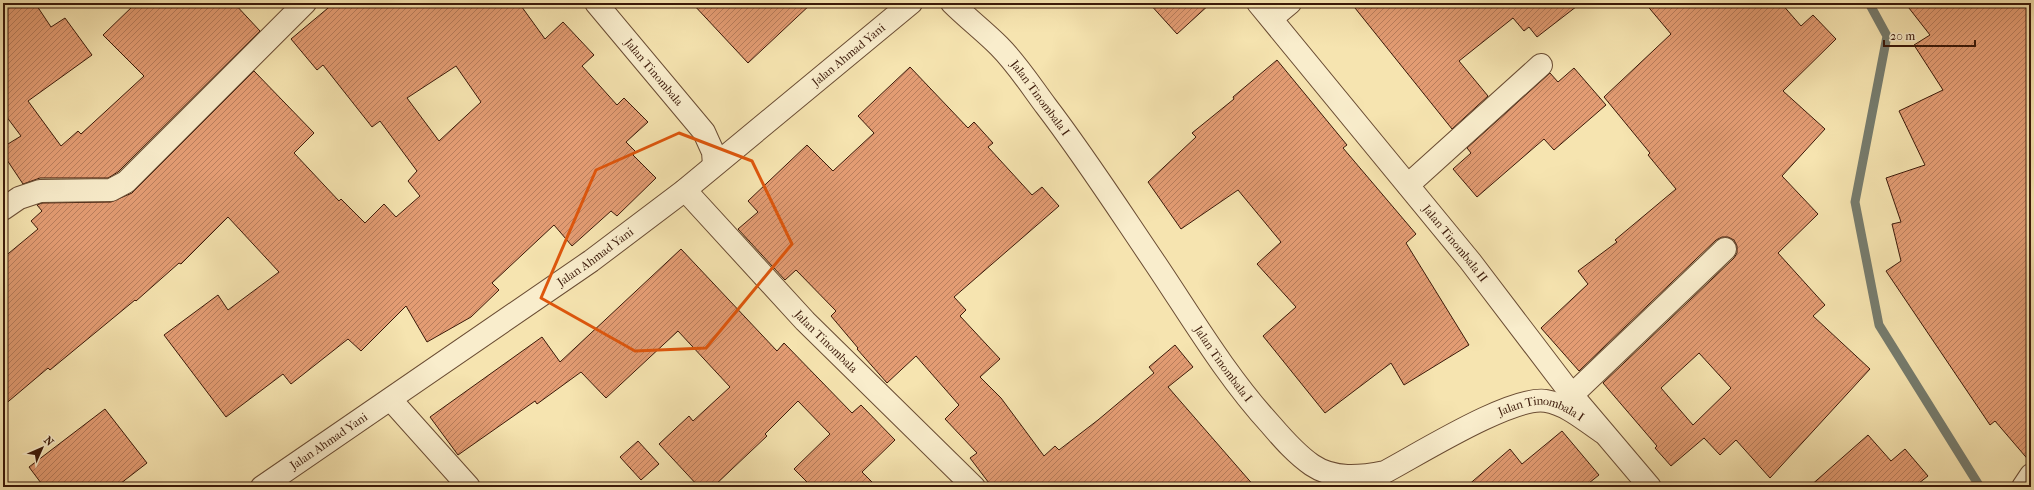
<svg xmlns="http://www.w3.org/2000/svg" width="2034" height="490" font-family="'IM FELL French Canon',serif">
	<defs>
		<pattern id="building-hatch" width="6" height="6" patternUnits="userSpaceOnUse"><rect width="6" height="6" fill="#e39c73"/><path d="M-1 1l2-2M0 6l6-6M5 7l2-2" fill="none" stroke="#b97e5d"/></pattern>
	</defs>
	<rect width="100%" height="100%" fill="#f6e4b0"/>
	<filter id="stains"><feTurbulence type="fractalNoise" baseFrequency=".005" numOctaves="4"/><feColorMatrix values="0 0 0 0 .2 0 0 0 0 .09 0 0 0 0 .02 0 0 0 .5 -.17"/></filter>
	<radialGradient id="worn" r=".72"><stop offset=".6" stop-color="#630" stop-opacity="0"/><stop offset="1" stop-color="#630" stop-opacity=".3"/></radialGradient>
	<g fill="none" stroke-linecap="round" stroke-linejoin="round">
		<!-- stream -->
		<path stroke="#767c6e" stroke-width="9" d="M 1869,3 L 1887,36 L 1855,202 L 1879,325 L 1980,487"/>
	</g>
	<!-- building -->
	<path fill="url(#building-hatch)" stroke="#3b1909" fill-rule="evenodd" d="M 3,3 L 35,3 L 51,27 L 65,18 L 92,55 L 28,101 L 61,146 L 78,131 L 81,134 L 144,76 L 103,35 L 136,3 L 234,3 L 260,31 L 118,172 L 108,178 L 40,178 L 23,184 L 3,154 L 3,147 L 21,136 L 6,116 L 3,118 Z
		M 334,3 L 519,3 L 545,39 L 563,22 L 594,55 L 582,66 L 617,105 L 624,98 L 648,122 L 626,142 L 636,152 L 633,155 L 656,178 L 617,216 L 611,211 L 572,246 L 554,225 L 492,283 L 499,290 L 471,317 L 427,342 L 406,306 L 361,351 L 348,339 L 291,384 L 283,374 L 226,417 L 164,335 L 218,295 L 228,310 L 279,272 L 228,217 L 181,264 L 179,263 L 136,301 L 135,300 L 50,370 L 48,368 L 3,406 L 3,258 L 38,229 L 31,221 L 42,211 L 37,205 L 42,203 L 111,202 L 132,193 L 254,71 L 314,133 L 294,153 L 339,201 L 341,199 L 365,223 L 384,204 L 396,217 L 420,196 L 408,181 L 417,171 L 380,121 L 372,127 L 323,65 L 317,70 L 291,39 ZM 456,66 L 481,102 L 439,141 L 407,98 Z
		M 692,3 L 812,3 L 748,63 Z
		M 1149,3 L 1211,3 L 1177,34 Z
		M 1351,3 L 1581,3 L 1537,37 L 1529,27 L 1524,31 L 1513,18 L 1459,61 L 1488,96 L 1452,129 Z
		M 1645,3 L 1781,3 L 1801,26 L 1813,15 L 1836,39 L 1783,91 L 1825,129 L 1782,176 L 1818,214 L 1778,253 L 1825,305 L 1813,316 L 1870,369 L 1770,478 L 1736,440 L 1720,455 L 1704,438 L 1671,466 L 1655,448 L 1657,446 L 1603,383 L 1734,258 L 1737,253 L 1737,246 L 1734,240 L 1728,237 L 1722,237 L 1716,240 L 1579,371 L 1541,328 L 1588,284 L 1578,271 L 1617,242 L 1615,240 L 1676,189 L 1648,155 L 1650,153 L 1604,97 L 1671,34 ZM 1699,353 L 1731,388 L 1693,425 L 1661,388 Z
		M 1905,3 L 2031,3 L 2031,463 L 1995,421 L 1990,425 L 1886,271 L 1901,261 L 1892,224 L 1901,222 L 1886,178 L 1925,165 L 1899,111 L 1943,90 L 1914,45 L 1930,35 Z
		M 1277,60 L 1347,145 L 1343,148 L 1416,234 L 1406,243 L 1469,345 L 1404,385 L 1391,363 L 1325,413 L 1263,336 L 1296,307 L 1257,264 L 1281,242 L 1238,190 L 1181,229 L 1148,182 L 1196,137 L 1192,133 L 1234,99 L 1233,97 Z
		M 910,67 L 968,128 L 974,122 L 993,143 L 988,147 L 1032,195 L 1042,187 L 1059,206 L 954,297 L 966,310 L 960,316 L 1000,359 L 980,377 L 1001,398 L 1044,456 L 1055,446 L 1059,450 L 1098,420 L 1154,373 L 1149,367 L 1175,345 L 1193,367 L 1168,387 L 1255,487 L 992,487 L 970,458 L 977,453 L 945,419 L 959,405 L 916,356 L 887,383 L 857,349 L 858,348 L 831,316 L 836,311 L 796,270 L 785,280 L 738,229 L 758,212 L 748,201 L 807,145 L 833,171 L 874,133 L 858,116 Z
		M 1574,68 L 1606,105 L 1554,150 L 1544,139 L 1477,197 L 1453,169 L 1471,153 L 1467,148 L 1550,73 L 1558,82 Z
		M 681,249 L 777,351 L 784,343 L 852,413 L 861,405 L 895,440 L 862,472 L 877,487 L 812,487 L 794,469 L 830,434 L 798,401 L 765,434 L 767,436 L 713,487 L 699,487 L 659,444 L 689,416 L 693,421 L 730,387 L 678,331 L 606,398 L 581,372 L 537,404 L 535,401 L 458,455 L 430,417 L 542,337 L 560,362 Z
		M 105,409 L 147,463 L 116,487 L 44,487 L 29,467 Z
		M 1562,431 L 1599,475 L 1584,487 L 1466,487 L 1510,449 L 1522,464 Z
		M 1868,435 L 1891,461 L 1905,449 L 1928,476 L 1914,487 L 1809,487 Z
		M 638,441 L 659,464 L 641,480 L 620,457 Z"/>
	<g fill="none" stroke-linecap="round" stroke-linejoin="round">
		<defs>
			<g id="minor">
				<path id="s1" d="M 596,3 L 704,132 L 713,152 L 714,165"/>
				<path id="s2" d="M 952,3 C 967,18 984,31 999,46 C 1017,64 1031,86 1046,106 C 1085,157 1119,210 1155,263 C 1192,318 1226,376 1271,425 C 1283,439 1296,454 1312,465 C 1334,480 1360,477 1385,472 C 1419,454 1513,395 1546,401 C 1568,405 1584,420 1602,432"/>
				<path id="s3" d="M 1258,3 L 1470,261 L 1572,395 L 1650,487"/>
				<path d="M 1272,18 L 1290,3"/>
				<path d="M 1408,185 L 1541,65"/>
				<path id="s4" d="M 685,190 L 805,321 L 974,487"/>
				<path d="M 3,209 L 19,198 L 40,191 L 111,190 L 126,182 L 305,3"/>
				<path d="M 1572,395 L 1725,249"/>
				<path d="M 391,400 L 469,487"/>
				<path id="s5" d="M 262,487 L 591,261 L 685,190 L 911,3"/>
				<path d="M 2023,487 L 2031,475"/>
			</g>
		</defs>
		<!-- minor casing -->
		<use href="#minor" stroke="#6a4c33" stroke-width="24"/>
		<!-- minor -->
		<use href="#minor" stroke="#f9edcc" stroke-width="22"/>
	</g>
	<!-- marked area -->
	<path fill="none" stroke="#df560c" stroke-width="3" stroke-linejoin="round" d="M 679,133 L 752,161 L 792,244 L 706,348 L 635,351 L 541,298 L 596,170 Z"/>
	<g text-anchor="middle" stroke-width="3" stroke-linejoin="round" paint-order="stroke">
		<!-- street labels -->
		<g font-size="12" fill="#3b1909" stroke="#f9edcc">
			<text dy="4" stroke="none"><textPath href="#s5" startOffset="729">Jalan Ahmad Yani</textPath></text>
			<text dy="4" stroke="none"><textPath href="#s1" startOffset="90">Jalan Tinombala</textPath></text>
			<text dy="4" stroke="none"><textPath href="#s2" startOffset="130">Jalan Tinombala I</textPath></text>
			<text dy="4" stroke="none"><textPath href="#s3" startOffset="311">Jalan Tinombala II</textPath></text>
			<text dy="4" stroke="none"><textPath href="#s5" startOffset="405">Jalan Ahmad Yani</textPath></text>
			<text dy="4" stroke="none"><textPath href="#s4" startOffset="207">Jalan Tinombala</textPath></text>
			<text dy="4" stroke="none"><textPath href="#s2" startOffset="453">Jalan Tinombala I</textPath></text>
			<text dy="4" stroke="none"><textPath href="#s2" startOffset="837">Jalan Tinombala I</textPath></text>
			<text dy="4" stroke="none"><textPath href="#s5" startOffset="81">Jalan Ahmad Yani</textPath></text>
		</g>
	</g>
	<!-- margin -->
	<rect width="2034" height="490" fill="none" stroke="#f6e4b0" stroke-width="16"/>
	<rect x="4" y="4" width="2026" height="482" fill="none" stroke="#3b1909" stroke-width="2"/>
	<rect x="8" y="8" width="2018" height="474" fill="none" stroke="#3b1909"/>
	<!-- north arrow -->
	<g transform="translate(42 448) rotate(45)" stroke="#f9edcc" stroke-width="3" paint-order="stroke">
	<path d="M0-3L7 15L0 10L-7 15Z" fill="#3b1909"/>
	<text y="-6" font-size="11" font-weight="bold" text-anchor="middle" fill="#3b1909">N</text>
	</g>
	<!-- scale -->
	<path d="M1884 40v6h91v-6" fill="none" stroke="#3b1909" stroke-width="2"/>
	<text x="1890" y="40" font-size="12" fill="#3b1909" stroke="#f9edcc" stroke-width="3" paint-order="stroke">20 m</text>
	<rect width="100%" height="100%" filter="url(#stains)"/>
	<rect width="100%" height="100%" fill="url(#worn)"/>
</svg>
